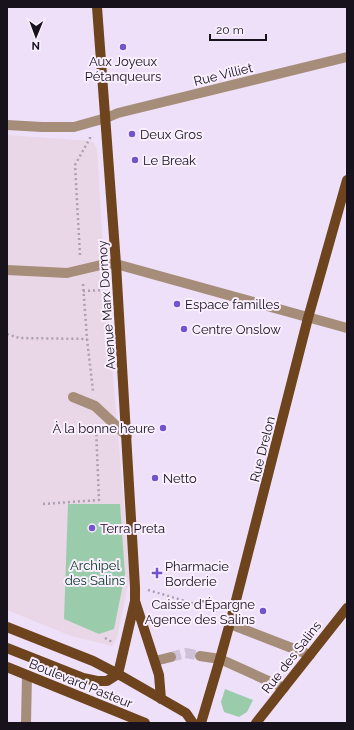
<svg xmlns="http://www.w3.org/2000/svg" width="354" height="730" font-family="Raleway,sans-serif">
	<rect width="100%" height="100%" fill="#efe0f9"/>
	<!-- commercial -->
	<path fill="#e9d6e6" d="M 7,135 L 90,141 L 93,142 L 95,145 L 97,150 L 105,284 L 130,575 L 117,638 L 112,646 L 71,636 L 7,610 Z"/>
	<!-- green -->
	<path fill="#9accac" d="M 68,504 L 120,504 L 125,574 L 114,629 L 99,634 L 64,619 Z
		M 225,689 L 253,700 L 247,712 L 239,717 L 224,712 L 221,702 Z"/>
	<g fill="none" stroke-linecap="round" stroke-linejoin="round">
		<!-- minor-tunnel -->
		<path stroke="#cfc1d8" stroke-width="10" stroke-dasharray="10 5" stroke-linecap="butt" d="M 171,657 L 186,653 L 200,656"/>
		<!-- path -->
		<path stroke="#ab9fb3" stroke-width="2.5" stroke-dasharray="2 3" stroke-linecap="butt" d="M 80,255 L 75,165 L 90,138 L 90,136
			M 83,284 L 87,339 L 93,391
			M 83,291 L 103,290
			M 7,334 L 19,338 L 87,339
			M 43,504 L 99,500 L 96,427
			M 148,590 L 219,611
			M 105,638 L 112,642"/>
		<!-- minor -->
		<path stroke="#a68d7a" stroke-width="10" d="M 7,125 L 42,127 L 74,127 L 106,118 L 118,113 L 347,57
			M 7,270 L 67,273 L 105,264 L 116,264 L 347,328
			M 73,397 L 95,406 L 127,436
			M 230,624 L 310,655
			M 200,656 L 220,659 L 284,688
			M 155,661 L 171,657
			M 26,723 L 27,675"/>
		<!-- major -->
		<path stroke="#6d441e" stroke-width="10" d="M 97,7 L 116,264 L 135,587 L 135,601 L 118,674
			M 135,601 L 159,675 L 161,699
			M 7,627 L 93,661 L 118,674 L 186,713 L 193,723
			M 7,648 L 83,678 L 97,681 L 107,681 L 118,674
			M 7,667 L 145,723
			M 201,723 L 220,659 L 233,612 L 308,318 L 347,180
			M 256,723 L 347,608"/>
	</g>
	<!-- markers -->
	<g fill="#7553cc" stroke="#f9efff" stroke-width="1.5">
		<circle cx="123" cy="47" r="4"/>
		<circle cx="132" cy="134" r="4"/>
		<circle cx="135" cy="160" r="4"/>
		<circle cx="177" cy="304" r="4"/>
		<circle cx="184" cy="329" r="4"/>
		<circle cx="163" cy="428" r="4"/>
		<circle cx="155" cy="478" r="4"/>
		<circle cx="92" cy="528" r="4"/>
		<path d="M155 567h4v4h4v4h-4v4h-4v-4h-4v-4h4z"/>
		<circle cx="263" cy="611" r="4"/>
	</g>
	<g text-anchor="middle" stroke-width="4" stroke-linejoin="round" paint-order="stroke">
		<!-- poi labels -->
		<g font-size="13" fill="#17121b" stroke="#f9efff" text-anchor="start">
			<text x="123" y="66" text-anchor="middle">Aux Joyeux<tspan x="123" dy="15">Pétanqueurs</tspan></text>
			<text x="140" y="139">Deux Gros</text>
			<text x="143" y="165">Le Break</text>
			<text x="185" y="309">Espace familles</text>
			<text x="192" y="334">Centre Onslow</text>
			<text x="155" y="433" text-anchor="end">À la bonne heure</text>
			<text x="163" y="483">Netto</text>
			<text x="100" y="533">Terra Preta</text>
			<text x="165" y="571">Pharmacie<tspan x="165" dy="15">Borderie</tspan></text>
			<text x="255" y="609" text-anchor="end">Caisse d'Épargne<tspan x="255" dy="15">Agence des Salins</tspan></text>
		</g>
		<!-- street labels -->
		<g font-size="13" fill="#17121b" stroke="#f9efff">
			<text transform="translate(223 74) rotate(-14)" y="5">Rue Villiet</text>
			<text transform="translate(106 305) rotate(-94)" y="5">Avenue Marx Dormoy</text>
			<text transform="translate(262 449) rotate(-76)" y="5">Rue Drelon</text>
			<text transform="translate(291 657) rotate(-52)" y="5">Rue des Salins</text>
			<text transform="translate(81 683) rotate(22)" y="5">Boulevard Pasteur</text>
		</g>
		<!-- park labels -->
		<g font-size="13" fill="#00351b" stroke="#f9efff">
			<text x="95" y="570">Archipel<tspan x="95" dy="15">des Salins</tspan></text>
		</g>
	</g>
	<!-- border -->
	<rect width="354" height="730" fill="none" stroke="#17121b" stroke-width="16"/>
	<!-- north arrow -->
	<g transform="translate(36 36) rotate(181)" stroke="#f9efff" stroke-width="3" paint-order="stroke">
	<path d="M0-3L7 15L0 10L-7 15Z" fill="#17121b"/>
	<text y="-6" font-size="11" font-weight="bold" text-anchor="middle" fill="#17121b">N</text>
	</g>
	<!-- scale -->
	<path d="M210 34v6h56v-6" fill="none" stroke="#17121b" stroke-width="2"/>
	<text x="216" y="34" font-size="12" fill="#17121b" stroke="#f9efff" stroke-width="3" paint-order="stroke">20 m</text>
</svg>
